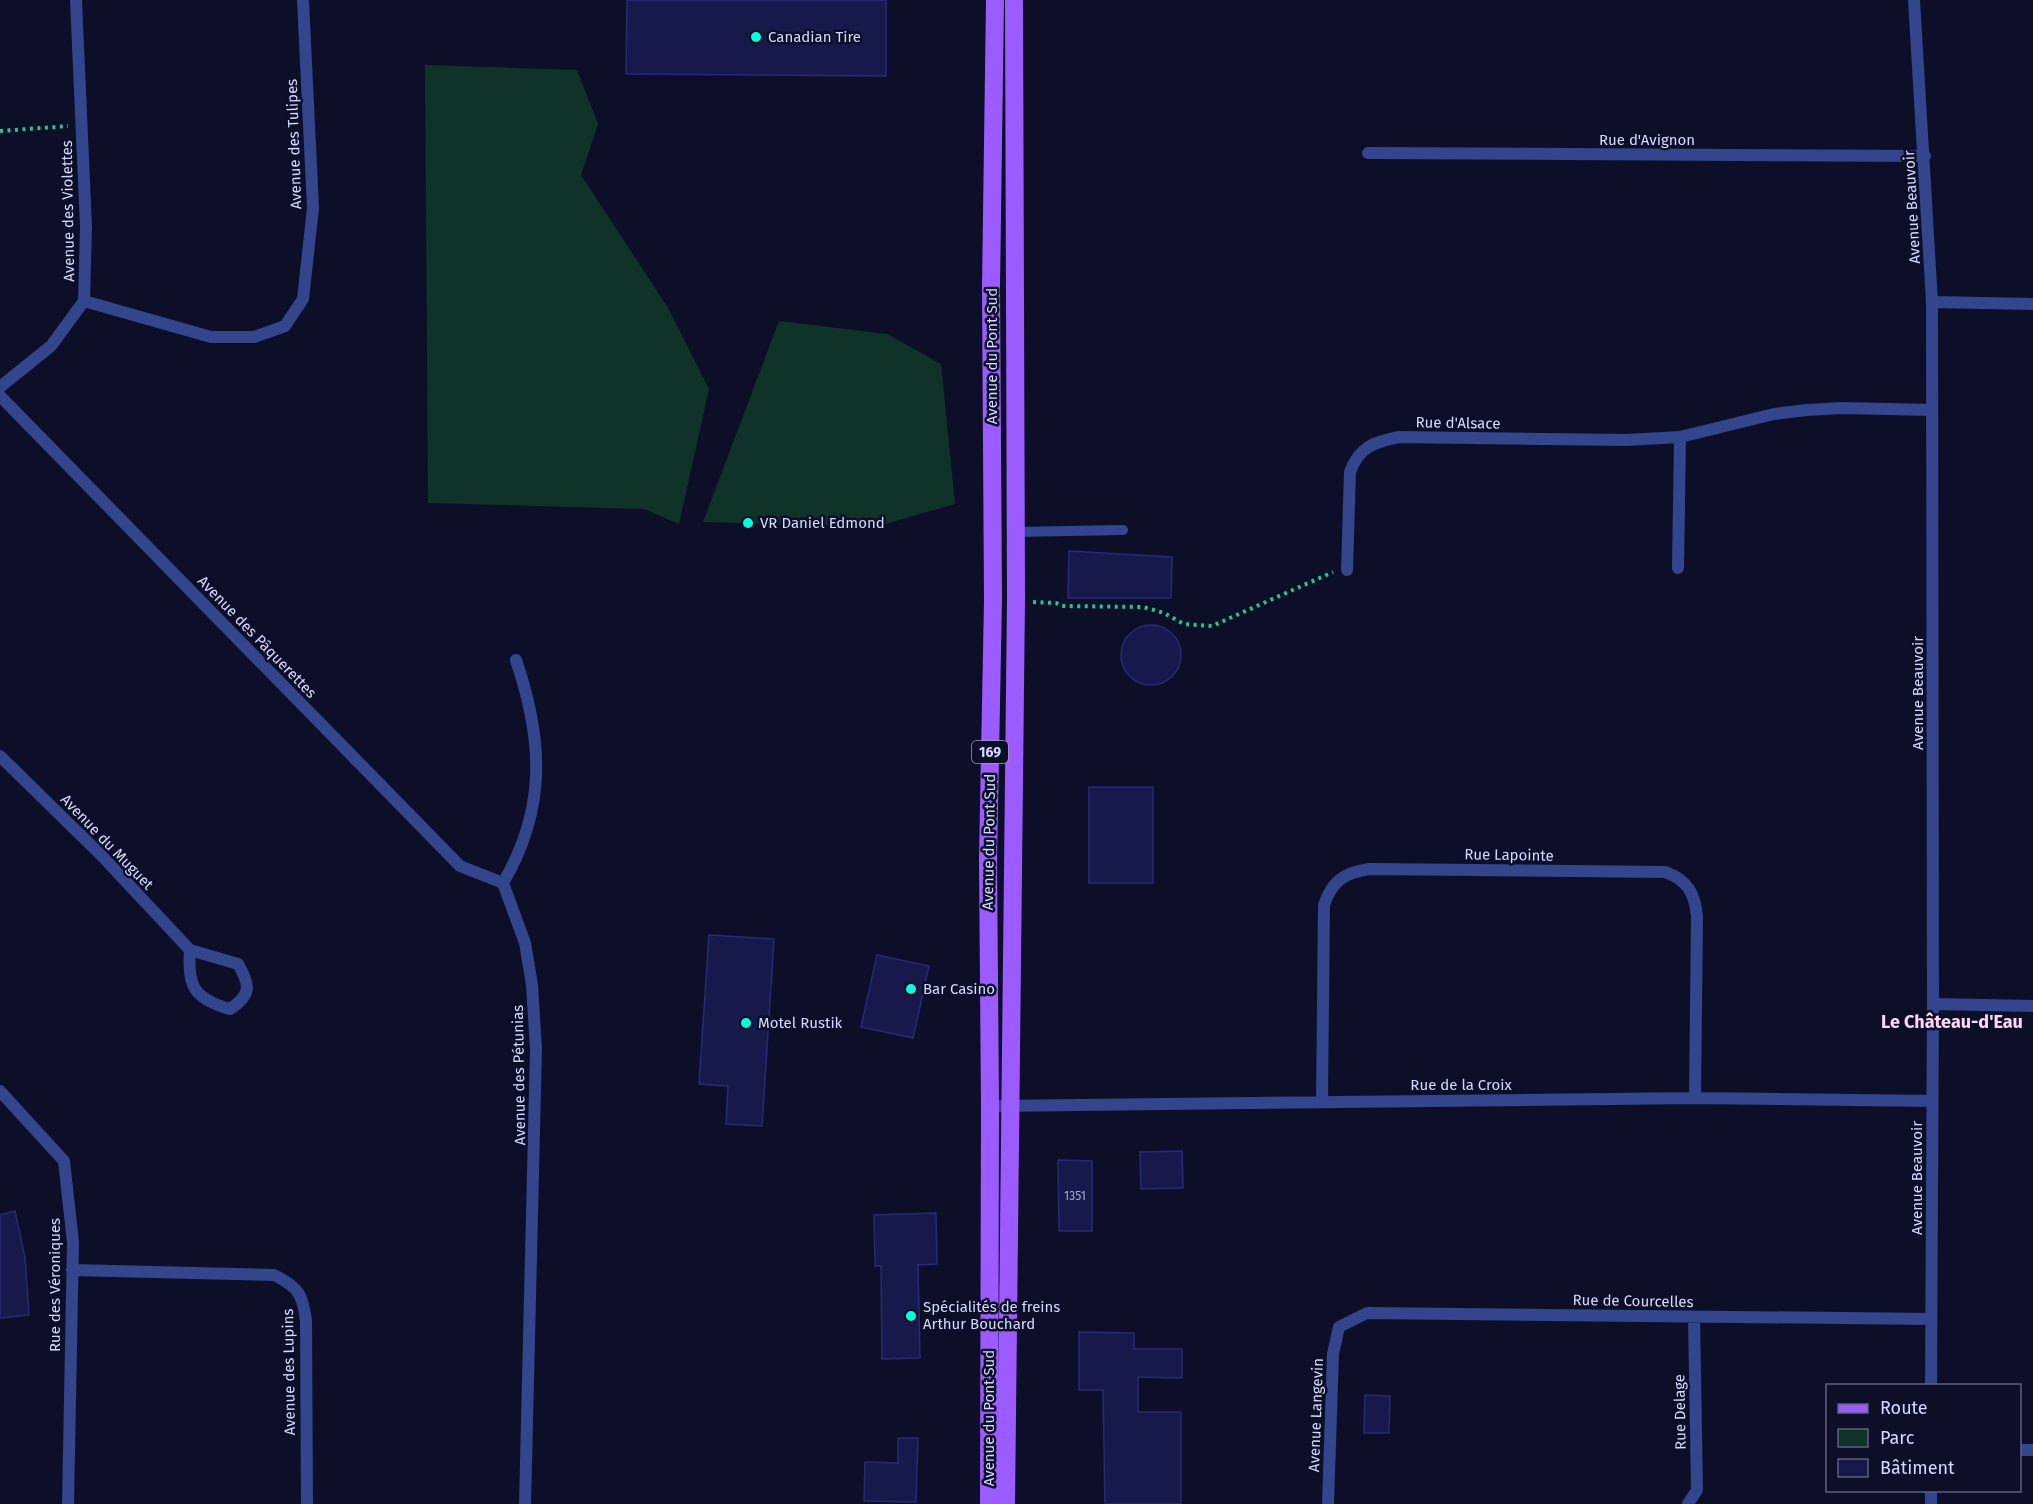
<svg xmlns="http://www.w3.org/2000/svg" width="2033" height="1504" font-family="'Fira Sans',sans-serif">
	<rect width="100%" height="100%" fill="#0d0f28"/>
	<!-- green -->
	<path fill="#0f3329" d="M 425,65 L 577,70 L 598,124 L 581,175 L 668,308 L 709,389 L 679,524 L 644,509 L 428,503 Z
		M 779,321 L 887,334 L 941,364 L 955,504 L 875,527 L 703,522 Z"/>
	<!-- building -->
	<path fill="#17194b" stroke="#272a7a" stroke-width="1.5" d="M 627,0 L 886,0 L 886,76 L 626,74 Z
		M 1069,551 L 1172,557 L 1171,598 L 1068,598 Z
		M1121 655a30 30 0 1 1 60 0a30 30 0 1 1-60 0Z
		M 1089,787 L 1153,787 L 1153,883 L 1089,883 Z
		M 709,935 L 774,939 L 762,1126 L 726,1124 L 728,1086 L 699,1084 Z
		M 877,955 L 929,966 L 913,1038 L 861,1027 Z
		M 1182,1151 L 1183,1188 L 1141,1189 L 1140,1152 Z
		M 1058,1160 L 1092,1161 L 1092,1231 L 1059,1231 Z
		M 15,1211 L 25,1258 L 29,1315 L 0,1318 L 0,1215 Z
		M 936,1213 L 937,1264 L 918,1265 L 920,1358 L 882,1359 L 881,1266 L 875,1266 L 874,1215 Z
		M 1079,1332 L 1134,1333 L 1134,1349 L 1182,1349 L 1182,1378 L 1138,1377 L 1138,1412 L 1181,1412 L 1181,1504 L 1105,1504 L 1103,1390 L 1079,1390 Z
		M 1365,1395 L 1390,1396 L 1389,1433 L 1364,1433 Z
		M 898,1438 L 918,1438 L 916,1502 L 864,1501 L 865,1462 L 898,1463 Z"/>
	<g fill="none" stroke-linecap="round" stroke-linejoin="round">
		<!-- path -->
		<path stroke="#23c595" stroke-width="4" stroke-dasharray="3 4.5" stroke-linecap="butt" d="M 0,131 L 68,126
			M 1033,602 L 1056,603 L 1062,606 L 1143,607 L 1164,613 L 1184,624 L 1212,626 L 1333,572"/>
		<!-- service -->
		<path stroke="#33458c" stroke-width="10" d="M 1015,532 L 1123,530"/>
		<!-- minor -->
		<path stroke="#33458c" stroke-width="12" d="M 1914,0 L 1932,302 L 1933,1004 L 1931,1386
			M 1368,153 L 1925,156
			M 84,301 L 211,337 L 254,337 L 285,326 L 303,299 L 313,208 L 303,0
			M 1932,302 L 2033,304
			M 0,387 L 51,346 L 84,301 L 86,227 L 76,0
			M 0,396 L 460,866 L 503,883
			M 1678,568 L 1680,437
			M 1347,570 L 1350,472 C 1359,447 1374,442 1399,437 L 1627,440 L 1680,437 L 1774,414 L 1807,410 L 1842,408 L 1932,410
			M 516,660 C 543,740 547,808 503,883 L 525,943 L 532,985 L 536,1049 L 525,1504
			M 0,756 L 102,856 L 190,950 L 238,964 C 251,986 251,995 230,1009 C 194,999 187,986 190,950
			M 1933,1004 L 2033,1006
			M 0,1091 L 64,1161 L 73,1242 L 68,1504
			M 1322,1100 L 1324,905 C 1332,881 1344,873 1369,869 L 1665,872 C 1688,880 1695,894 1697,917 L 1695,1098
			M 990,1106 L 1695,1098 L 1932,1101
			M 72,1270 L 274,1275 C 298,1287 303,1294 306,1321 L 307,1504
			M 2020,1450 L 2033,1450
			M 1328,1504 L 1333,1354 L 1339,1327 L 1367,1313 L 1931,1319
			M 1688,1504 L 1697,1490 L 1694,1317
			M 1931,1504 L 1931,1490"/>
		<!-- primary -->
		<path stroke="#9c5bff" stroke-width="18" d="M 989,1504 L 990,1106 L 988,859 L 993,600 L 991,288 L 995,0
			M 1006,1504 L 1016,598 L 1014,0"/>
	</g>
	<!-- markers -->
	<g fill="#0fd" stroke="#0d0f28" stroke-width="2">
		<circle cx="756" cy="37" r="6"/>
		<circle cx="748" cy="523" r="6"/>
		<circle cx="911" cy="989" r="6"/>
		<circle cx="746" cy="1023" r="6"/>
		<circle cx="911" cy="1316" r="6"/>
	</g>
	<g text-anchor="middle" stroke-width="5" stroke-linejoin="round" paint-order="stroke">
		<!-- number labels -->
		<g font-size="12" fill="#a5aad2">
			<text x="1075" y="1200">1351</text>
		</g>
		<!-- shield labels -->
		<rect fill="#0d0f28" stroke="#989dbe" stroke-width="1.5" x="972" y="741" width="36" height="22" rx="4.5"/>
		<g font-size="14" font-weight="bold" fill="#d4daff">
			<text x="990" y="757">169</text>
		</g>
		<!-- poi labels -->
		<g font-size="15" fill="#d4daff" stroke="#0d0f28" text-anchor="start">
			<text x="768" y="42">Canadian Tire</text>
			<text x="760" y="528">VR Daniel Edmond</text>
			<text x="923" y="994">Bar Casino</text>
			<text x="758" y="1028">Motel Rustik</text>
			<text x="923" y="1312">Spécialités de freins<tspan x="923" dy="17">Arthur Bouchard</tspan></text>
		</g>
		<!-- street labels -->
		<g font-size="15" fill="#d4daff" stroke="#0d0f28">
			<text x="1647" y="145">Rue d'Avignon</text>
			<text transform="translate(294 144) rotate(-92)" y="5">Avenue des Tulipes</text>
			<text transform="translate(1912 207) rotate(-93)" y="5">Avenue Beauvoir</text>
			<text transform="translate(68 211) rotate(-91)" y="5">Avenue des Violettes</text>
			<text transform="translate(992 356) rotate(-90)" y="5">Avenue du Pont Sud</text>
			<text transform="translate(1458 423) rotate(1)" y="5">Rue d'Alsace</text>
			<text transform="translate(257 637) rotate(46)" y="5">Avenue des Pâquerettes</text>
			<text transform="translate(1918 693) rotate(-90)" y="5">Avenue Beauvoir</text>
			<text transform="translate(107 842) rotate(46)" y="5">Avenue du Muguet</text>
			<text transform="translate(989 842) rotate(-89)" y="5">Avenue du Pont Sud</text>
			<text transform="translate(1509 855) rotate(1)" y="5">Rue Lapointe</text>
			<text transform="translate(519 1075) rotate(-91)" y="5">Avenue des Pétunias</text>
			<text x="1461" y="1090">Rue de la Croix</text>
			<text transform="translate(1917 1178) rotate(-90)" y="5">Avenue Beauvoir</text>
			<text transform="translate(55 1285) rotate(-90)" y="5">Rue des Véroniques</text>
			<text transform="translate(1633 1301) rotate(1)" y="5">Rue de Courcelles</text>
			<text transform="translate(289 1372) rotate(-91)" y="5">Avenue des Lupins</text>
			<text transform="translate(1680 1412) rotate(-91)" y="5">Rue Delage</text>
			<text transform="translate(1316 1415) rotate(-88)" y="5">Avenue Langevin</text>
			<text transform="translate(989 1418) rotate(-90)" y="5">Avenue du Pont Sud</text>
		</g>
		<!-- quarter labels -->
		<g font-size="18" font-weight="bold" fill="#ffd6fa" stroke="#0d0f28">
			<text x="1952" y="1028">Le Château-d'Eau</text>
		</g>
	</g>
	<!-- legend -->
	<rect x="1826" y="1384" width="195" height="108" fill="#0d0f28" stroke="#5d607e" stroke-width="1.5"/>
	<rect x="1838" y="1404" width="30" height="9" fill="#9c5bff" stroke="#5d607e" stroke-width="1.5"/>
	<text x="1880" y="1414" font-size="18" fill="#d4daff">Route</text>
	<rect x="1838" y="1429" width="30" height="18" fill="#0f3329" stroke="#5d607e" stroke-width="1.5"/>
	<text x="1880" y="1444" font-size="18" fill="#d4daff">Parc</text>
	<rect x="1838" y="1459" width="30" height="18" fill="#17194b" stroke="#5d607e" stroke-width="1.5"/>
	<text x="1880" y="1474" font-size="18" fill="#d4daff">Bâtiment</text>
</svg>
